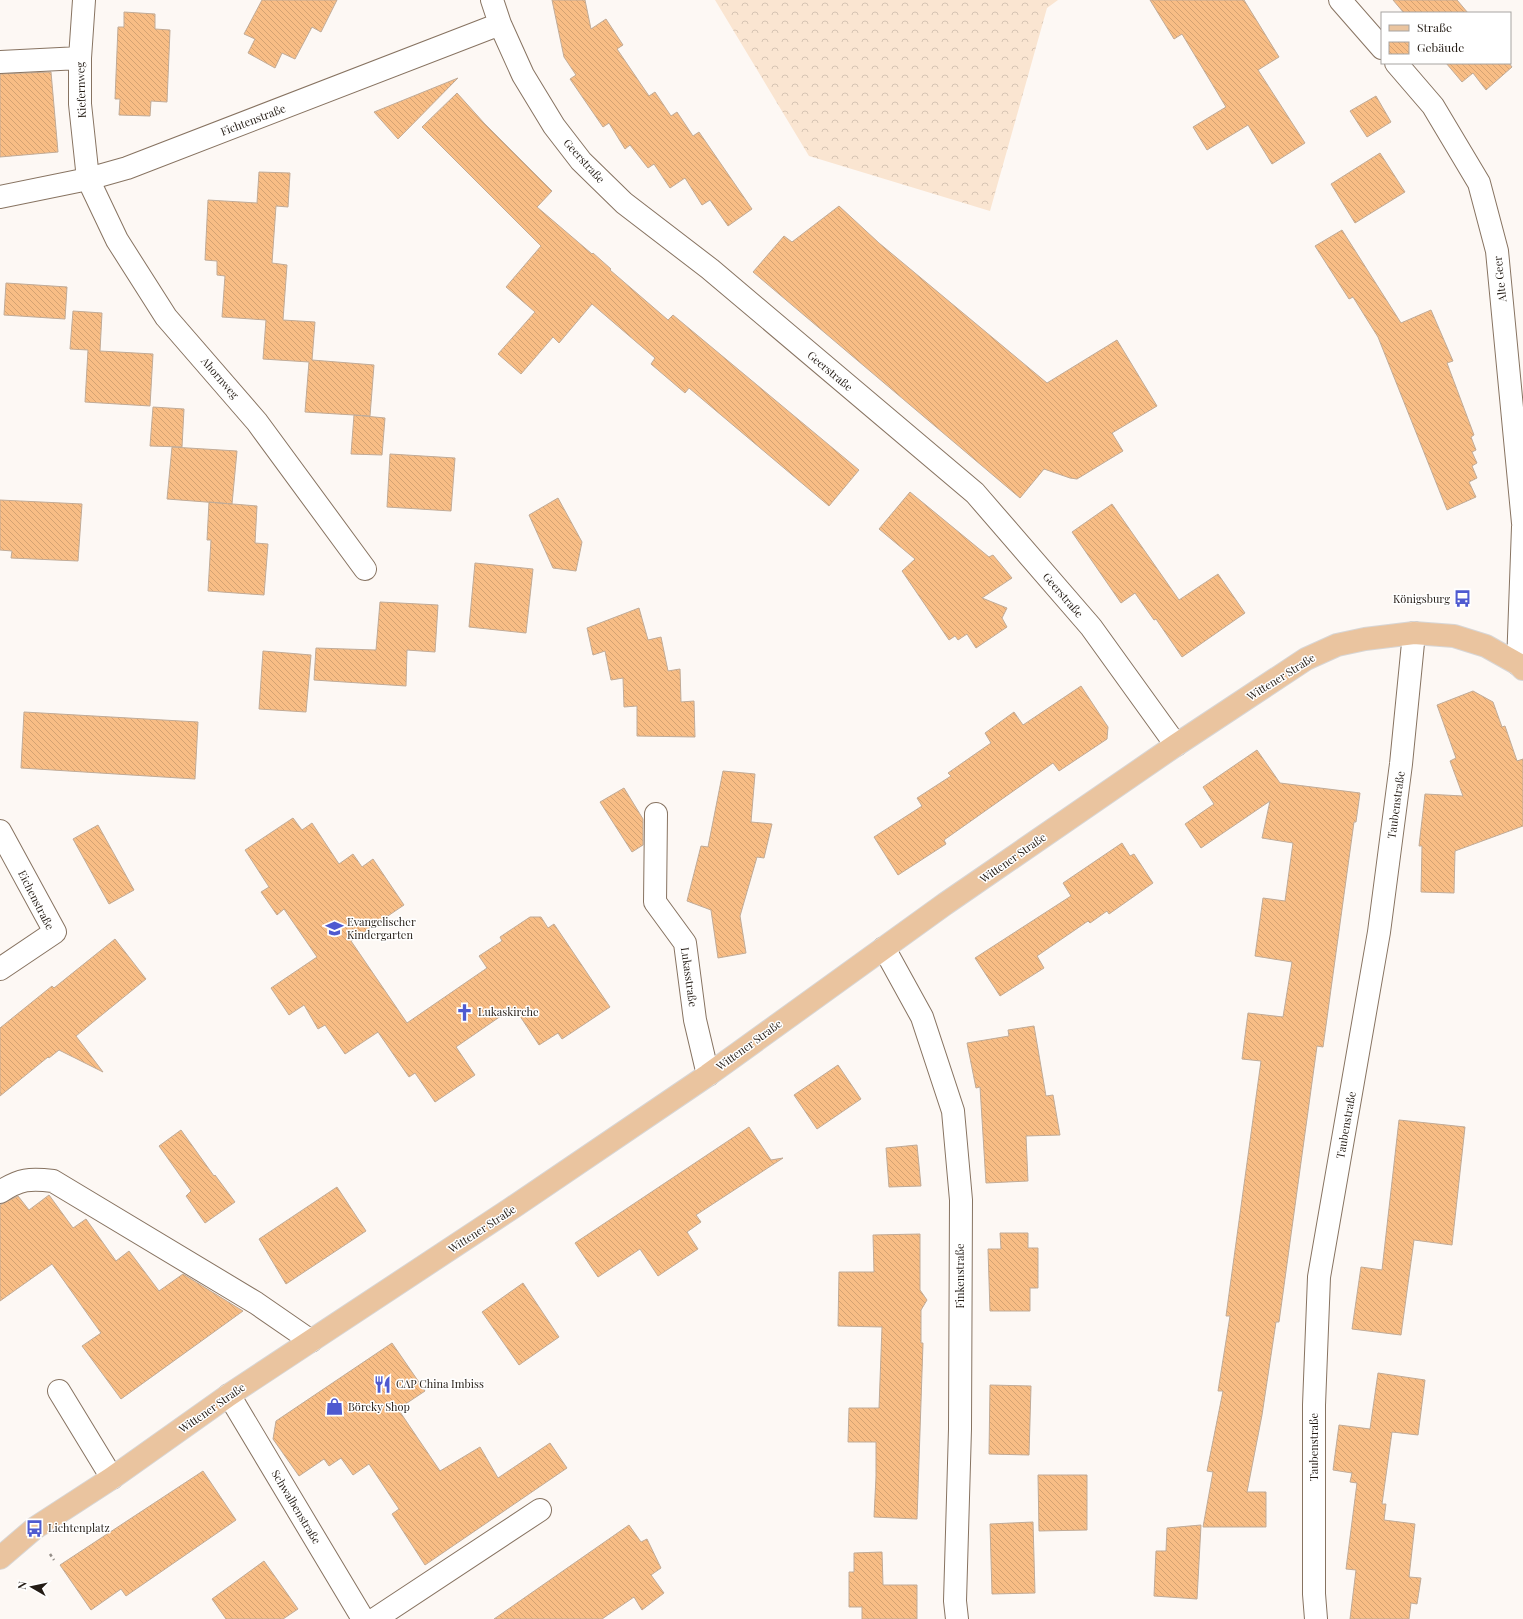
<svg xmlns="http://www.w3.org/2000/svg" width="1523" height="1619" font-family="'Playfair Display',serif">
	<defs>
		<pattern id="forest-crowns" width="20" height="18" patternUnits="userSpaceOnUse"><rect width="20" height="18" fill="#fae5d1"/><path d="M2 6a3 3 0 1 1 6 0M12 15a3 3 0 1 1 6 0" fill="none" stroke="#d6c4b3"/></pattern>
		<pattern id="building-back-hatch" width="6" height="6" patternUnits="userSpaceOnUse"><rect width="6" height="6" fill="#f8bd85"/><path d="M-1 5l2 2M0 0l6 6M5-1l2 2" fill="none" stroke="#d4a272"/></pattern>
	</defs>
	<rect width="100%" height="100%" fill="#fdf8f4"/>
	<!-- forest -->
	<path fill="url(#forest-crowns)" d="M 715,0 L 1058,0 L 1047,8 L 990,211 L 809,156 Z"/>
	<!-- building -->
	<path fill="url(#building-back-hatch)" stroke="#c1ab97" d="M 262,0 L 337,0 L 321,32 L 312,27 L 295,59 L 282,53 L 275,68 L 248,53 L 255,39 L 244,34 Z
		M 552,0 L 585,0 L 591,29 L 606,19 L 623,45 L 617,49 L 649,96 L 655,92 L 671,116 L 677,112 L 693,136 L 699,132 L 752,209 L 728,226 L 710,200 L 702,205 L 685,178 L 670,188 L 654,164 L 648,168 L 630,145 L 625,149 L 609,123 L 603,127 L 570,79 L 576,75 L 564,57 Z
		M 1150,0 L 1244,0 L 1279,57 L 1258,70 L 1305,143 L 1272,164 L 1248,125 L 1207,150 L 1193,127 L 1226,107 L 1182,34 L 1174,39 Z
		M 1393,0 L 1457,0 L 1468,13 L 1404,13 Z
		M 124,12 L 155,14 L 155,29 L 170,30 L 167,102 L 151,101 L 150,116 L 119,115 L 120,99 L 115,99 L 118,27 L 124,27 Z
		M 1446,63 L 1509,63 L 1512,67 L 1486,90 L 1473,73 L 1462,82 Z
		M 51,72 L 58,152 L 0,157 L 0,74 Z
		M 458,78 L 398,139 L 374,112 Z
		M 457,93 L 484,123 L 552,191 L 537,207 L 592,254 L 593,253 L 611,269 L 610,270 L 668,320 L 673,315 L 859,470 L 829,506 L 689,388 L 685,393 L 651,364 L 655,358 L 592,304 L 559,343 L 553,337 L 521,374 L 498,354 L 535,312 L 506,287 L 541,246 L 422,127 Z
		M 1376,96 L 1391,122 L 1367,137 L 1350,111 Z
		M 1380,153 L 1405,192 L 1355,223 L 1331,184 Z
		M 259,172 L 290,173 L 288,207 L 276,206 L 272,263 L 287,265 L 283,320 L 315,322 L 312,360 L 374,365 L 370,416 L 305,412 L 309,362 L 263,359 L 266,320 L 222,317 L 225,276 L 217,275 L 217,261 L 205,260 L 208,200 L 257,203 Z
		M 839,206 L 879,243 L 1047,383 L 1117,340 L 1157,406 L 1112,433 L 1123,451 L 1077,479 L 1070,478 L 1044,469 L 1020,498 L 753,272 L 784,236 L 792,242 Z
		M 1342,230 L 1401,323 L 1431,310 L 1453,361 L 1447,363 L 1474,435 L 1471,437 L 1476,450 L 1472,452 L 1477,463 L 1472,466 L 1477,478 L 1469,482 L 1476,497 L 1447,510 L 1378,337 L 1353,297 L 1349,299 L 1315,246 Z
		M 6,283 L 67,287 L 65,319 L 4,315 Z
		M 73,311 L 102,313 L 100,351 L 153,354 L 150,406 L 85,402 L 88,350 L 70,349 Z
		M 153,407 L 184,409 L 182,447 L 150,446 Z
		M 354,415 L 385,418 L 382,455 L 351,454 Z
		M 172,447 L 237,451 L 232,504 L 167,499 Z
		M 390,454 L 455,458 L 451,511 L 387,507 Z
		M 910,492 L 989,557 L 993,555 L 1012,578 L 982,598 L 1007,608 L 1002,618 L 1007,627 L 976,648 L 967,634 L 958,640 L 955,636 L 949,640 L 902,571 L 915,559 L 879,529 Z
		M 558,498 L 582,542 L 576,571 L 553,568 L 529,515 Z
		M 0,500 L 82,504 L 78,561 L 11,558 L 12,551 L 0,550 Z
		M 209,502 L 257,506 L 255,543 L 268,544 L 264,595 L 208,591 L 211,540 L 207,540 Z
		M 1112,504 L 1179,600 L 1218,574 L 1245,613 L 1182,657 L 1156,619 L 1154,620 L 1135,593 L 1121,603 L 1072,532 Z
		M 475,563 L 533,569 L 526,633 L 469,627 Z
		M 380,602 L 438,605 L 435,652 L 407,650 L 406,686 L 314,680 L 316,648 L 376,650 Z
		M 639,608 L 648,640 L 661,637 L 668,671 L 680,669 L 681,702 L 694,701 L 695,737 L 637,736 L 637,706 L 624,707 L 623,678 L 611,680 L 605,651 L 593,655 L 587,628 Z
		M 263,651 L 311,655 L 306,712 L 259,709 Z
		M 1081,686 L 1108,727 L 1107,739 L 1059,771 L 1053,763 L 944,840 L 946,844 L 898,875 L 874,837 L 922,806 L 917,798 L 951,776 L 948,773 L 991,743 L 985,733 L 1014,712 L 1023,725 Z
		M 1473,691 L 1493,702 L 1502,727 L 1505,726 L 1517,761 L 1523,759 L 1523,826 L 1455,851 L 1454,893 L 1421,892 L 1422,846 L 1419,846 L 1425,794 L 1463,796 L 1450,761 L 1456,758 L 1437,705 Z
		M 24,712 L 198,722 L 195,779 L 21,768 Z
		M 1257,750 L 1280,783 L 1360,793 L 1356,822 L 1354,822 L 1323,1047 L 1317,1046 L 1279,1322 L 1276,1322 L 1262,1415 L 1247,1492 L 1266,1492 L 1266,1527 L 1203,1527 L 1213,1472 L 1207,1471 L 1223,1391 L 1218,1391 L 1230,1316 L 1226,1316 L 1261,1061 L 1242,1059 L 1248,1013 L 1283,1017 L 1292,962 L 1255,956 L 1263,898 L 1285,901 L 1293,843 L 1262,838 L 1270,801 L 1201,848 L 1185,824 L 1214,804 L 1203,787 Z
		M 723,771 L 755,774 L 751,822 L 772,824 L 764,858 L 757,857 L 740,916 L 746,953 L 718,958 L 711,910 L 687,901 L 701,846 L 708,847 Z
		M 624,788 L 643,819 L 643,845 L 632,852 L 600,802 Z
		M 293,818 L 302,830 L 312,823 L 339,864 L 353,854 L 362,867 L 373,859 L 404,905 L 351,941 L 407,1023 L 487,968 L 479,956 L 502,941 L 500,937 L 530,917 L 541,917 L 548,928 L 554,924 L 610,1007 L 562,1039 L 558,1033 L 539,1045 L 514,1007 L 456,1047 L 475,1075 L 435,1102 L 415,1073 L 409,1077 L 378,1032 L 345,1054 L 325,1025 L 318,1029 L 304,1005 L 289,1015 L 271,988 L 317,957 L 284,909 L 277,915 L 261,892 L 269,887 L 245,850 Z
		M 98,825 L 134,890 L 109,904 L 73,839 Z
		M 1122,843 L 1130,856 L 1134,854 L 1153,883 L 1109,914 L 1107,911 L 1090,923 L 1088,921 L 1037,956 L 1044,968 L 1000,996 L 975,958 L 1071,896 L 1063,883 Z
		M 115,939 L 146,979 L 76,1036 L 103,1072 L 59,1050 L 49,1058 L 48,1057 L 0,1096 L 0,1028 L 52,986 L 54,988 Z
		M 1034,1026 L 1046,1096 L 1053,1095 L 1060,1135 L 1026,1136 L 1028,1181 L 986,1183 L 980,1087 L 976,1088 L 967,1043 L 1009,1036 L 1008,1030 Z
		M 838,1065 L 861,1099 L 817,1129 L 794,1095 Z
		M 1399,1120 L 1465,1127 L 1452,1245 L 1414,1240 L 1401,1335 L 1352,1329 L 1361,1267 L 1382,1270 Z
		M 749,1127 L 771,1160 L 783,1158 L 696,1215 L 701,1222 L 687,1232 L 698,1249 L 658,1276 L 640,1249 L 598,1277 L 575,1243 Z
		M 181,1130 L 214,1176 L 215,1175 L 235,1202 L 205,1223 L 186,1196 L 191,1191 L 159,1146 Z
		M 917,1145 L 921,1186 L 889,1187 L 886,1148 Z
		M 337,1187 L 366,1231 L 286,1284 L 259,1239 Z
		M 49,1195 L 73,1228 L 86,1219 L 116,1261 L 129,1251 L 159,1291 L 183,1274 L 243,1311 L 121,1399 L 82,1346 L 101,1333 L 52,1264 L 0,1301 L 0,1205 L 18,1196 L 29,1210 Z
		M 1000,1233 L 1028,1233 L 1028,1248 L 1038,1248 L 1038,1288 L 1030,1288 L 1030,1311 L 990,1311 L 988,1249 L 1001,1249 Z
		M 920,1234 L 920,1290 L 927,1300 L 921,1310 L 921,1343 L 923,1343 L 917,1519 L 874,1517 L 876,1477 L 876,1442 L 848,1442 L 849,1408 L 879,1408 L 882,1327 L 838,1326 L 839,1272 L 874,1272 L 873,1235 Z
		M 523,1283 L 559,1337 L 519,1365 L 482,1312 Z
		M 392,1343 L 425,1391 L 398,1409 L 440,1471 L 480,1447 L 498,1478 L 550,1443 L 567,1468 L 425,1565 L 392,1514 L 399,1509 L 369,1464 L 353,1475 L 341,1458 L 329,1466 L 324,1459 L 299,1476 L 273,1439 L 276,1421 Z
		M 1378,1373 L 1425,1380 L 1418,1435 L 1392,1432 L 1382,1504 L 1386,1504 L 1384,1520 L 1415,1524 L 1409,1577 L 1421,1578 L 1417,1604 L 1411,1603 L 1409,1619 L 1350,1619 L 1356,1570 L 1346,1569 L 1357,1483 L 1350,1482 L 1352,1473 L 1333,1470 L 1339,1425 L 1370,1429 Z
		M 990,1385 L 1031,1386 L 1029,1455 L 989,1454 Z
		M 203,1471 L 236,1520 L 126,1596 L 121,1589 L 91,1610 L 60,1565 Z
		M 1038,1475 L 1087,1475 L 1087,1530 L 1039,1531 Z
		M 1033,1522 L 1035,1593 L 992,1594 L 990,1524 Z
		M 629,1525 L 641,1542 L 647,1539 L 661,1568 L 651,1575 L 664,1593 L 642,1610 L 634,1597 L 602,1619 L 494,1619 Z
		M 1201,1525 L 1197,1599 L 1154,1596 L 1156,1551 L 1166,1551 L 1167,1528 Z
		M 882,1552 L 883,1585 L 917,1585 L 917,1619 L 862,1619 L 862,1607 L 849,1607 L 849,1572 L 854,1572 L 854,1553 Z
		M 264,1561 L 298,1609 L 283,1619 L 226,1619 L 212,1599 Z"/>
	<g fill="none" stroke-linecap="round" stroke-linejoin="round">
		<defs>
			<path id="minor" d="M 84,0 L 80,58 L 80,104 L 88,179 L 117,240 L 166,317 L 257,422 L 365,569
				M 492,0 L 500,24 L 523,75 L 554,126 L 581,161 L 624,203 L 710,269 L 975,493 L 1091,627 L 1176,745
				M 1340,0 L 1382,48
				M 0,62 L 80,58
				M 1396,63 L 1433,106 L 1479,183 L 1497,251 L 1523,523
				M 0,197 L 88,179 L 127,168 L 500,24
				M 1518,664 L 1523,527
				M 656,814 L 655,902 L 685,943 L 695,1020 L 708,1075
				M 0,831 L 55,932 L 0,969
				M 884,948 L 922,1017 L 953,1111 L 961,1200 L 960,1429 L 955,1601 L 957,1619
				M 0,1192 C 20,1179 30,1178 53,1181 L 256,1303 L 311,1341
				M 59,1391 L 112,1478
				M 229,1395 L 363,1619
				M 375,1619 L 540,1510
				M 1316,1619 L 1314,1594 L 1314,1405 L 1319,1277 L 1379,932 L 1401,764 L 1414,633"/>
			<path id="major" d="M 0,1558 L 35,1528 L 112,1478 L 229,1395 L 512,1208 L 708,1075 L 945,904 L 1176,745 L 1306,659 L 1337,645 L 1365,639 L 1414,633 L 1454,636 L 1486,646 L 1518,664 L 1523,669"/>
		</defs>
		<!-- minor casing -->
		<use href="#minor" stroke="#877361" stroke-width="24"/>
		<!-- major casing -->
		<use href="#major" stroke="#d8d6d5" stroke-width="24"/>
		<!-- path -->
		<path stroke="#948e88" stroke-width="2.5" stroke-dasharray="3 3" stroke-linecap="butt" d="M 50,1554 L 54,1560"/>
		<!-- minor -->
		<use href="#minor" stroke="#fff" stroke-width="22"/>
		<!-- major -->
		<use href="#major" stroke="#eac49f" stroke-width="22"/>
	</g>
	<!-- icons -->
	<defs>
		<symbol id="bus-bare" viewBox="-9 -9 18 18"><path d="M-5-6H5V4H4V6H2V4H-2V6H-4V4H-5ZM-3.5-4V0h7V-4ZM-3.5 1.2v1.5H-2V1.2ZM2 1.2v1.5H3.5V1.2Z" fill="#4f5ad0" stroke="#fff" stroke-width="2.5" paint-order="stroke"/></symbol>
		<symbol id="school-bare" viewBox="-9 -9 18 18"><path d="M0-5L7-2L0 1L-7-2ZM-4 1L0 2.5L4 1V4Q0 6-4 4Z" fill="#4f5ad0" stroke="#fff" stroke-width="2.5" paint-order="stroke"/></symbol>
		<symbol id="church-bare" viewBox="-9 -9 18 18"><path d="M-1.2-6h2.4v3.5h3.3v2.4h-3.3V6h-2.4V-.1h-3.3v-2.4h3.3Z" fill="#4f5ad0" stroke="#fff" stroke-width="2.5" paint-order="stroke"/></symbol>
		<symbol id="restaurant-bare" viewBox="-9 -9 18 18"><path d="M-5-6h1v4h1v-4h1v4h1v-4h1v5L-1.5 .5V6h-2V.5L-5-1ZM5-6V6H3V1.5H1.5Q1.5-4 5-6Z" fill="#4f5ad0" stroke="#fff" stroke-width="2.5" paint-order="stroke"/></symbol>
		<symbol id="shop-bare" viewBox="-9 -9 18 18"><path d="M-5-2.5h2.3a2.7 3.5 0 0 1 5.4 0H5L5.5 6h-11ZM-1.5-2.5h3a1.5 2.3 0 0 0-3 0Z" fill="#4f5ad0" stroke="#fff" stroke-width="2.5" paint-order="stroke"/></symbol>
	</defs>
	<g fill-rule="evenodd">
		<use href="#bus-bare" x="1450" y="586" width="25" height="25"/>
		<use href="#school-bare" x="322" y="916" width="25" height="25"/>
		<use href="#church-bare" x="452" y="1000" width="25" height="25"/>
		<use href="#restaurant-bare" x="370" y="1372" width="25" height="25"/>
		<use href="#shop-bare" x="322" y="1394" width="25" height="25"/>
		<use href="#bus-bare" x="22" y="1516" width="25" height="25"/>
	</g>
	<g text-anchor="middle" stroke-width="3" stroke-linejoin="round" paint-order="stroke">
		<!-- street labels -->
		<g font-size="11" fill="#241c15" stroke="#fff">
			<text transform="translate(81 90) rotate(-92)" y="4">Kiefernweg</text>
			<text transform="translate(253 120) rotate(-21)" y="4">Fichtenstraße</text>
			<text transform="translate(584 161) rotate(48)" y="4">Geerstraße</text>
			<text transform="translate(1500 279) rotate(-96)" y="4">Alte Geer</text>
			<text transform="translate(830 371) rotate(40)" y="4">Geerstraße</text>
			<text transform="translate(220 378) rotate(49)" y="4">Ahornweg</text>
			<text transform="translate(1063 595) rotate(49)" y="4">Geerstraße</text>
			<text transform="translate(1281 677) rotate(-32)" y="4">Wittener Straße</text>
			<text transform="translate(1396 805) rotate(-82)" y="4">Taubenstraße</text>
			<text transform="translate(1013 858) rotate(-35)" y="4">Wittener Straße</text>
			<text transform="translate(36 900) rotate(63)" y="4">Eichenstraße</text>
			<text transform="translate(689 977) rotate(82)" y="4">Lukasstraße</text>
			<text transform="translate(749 1045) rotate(-36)" y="4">Wittener Straße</text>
			<text transform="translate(1346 1125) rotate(-80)" y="4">Taubenstraße</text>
			<text transform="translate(482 1229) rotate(-33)" y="4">Wittener Straße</text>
			<text transform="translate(960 1276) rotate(-90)" y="4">Finkenstraße</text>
			<text transform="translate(212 1408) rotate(-35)" y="4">Wittener Straße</text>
			<text transform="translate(1314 1447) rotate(-90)" y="4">Taubenstraße</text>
			<text transform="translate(296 1507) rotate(59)" y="4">Schwalbenstraße</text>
		</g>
		<!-- poi labels -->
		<g font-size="11" fill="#241c15" stroke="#fff" text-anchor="start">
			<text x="1450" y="603" text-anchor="end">Königsburg</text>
			<text x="347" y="926">Evangelischer<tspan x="347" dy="13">Kindergarten</tspan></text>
			<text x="478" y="1016">Lukaskirche</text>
			<text x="396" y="1388">CAP China Imbiss</text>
			<text x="348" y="1411">Böreky Shop</text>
			<text x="48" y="1532">Lichtenplatz</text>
		</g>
	</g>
	<!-- legend -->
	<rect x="1381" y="12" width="130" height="52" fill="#ffffff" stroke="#a7a4a1"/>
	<rect x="1389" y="25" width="20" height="6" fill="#eac49f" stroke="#a7a4a1"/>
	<text x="1417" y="32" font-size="12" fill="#241c15">Straße</text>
	<rect x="1389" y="42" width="20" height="12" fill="url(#building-back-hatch)" stroke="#a7a4a1"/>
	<text x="1417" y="52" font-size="12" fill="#241c15">Gebäude</text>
	<!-- north arrow -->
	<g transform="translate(32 1587) rotate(279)" stroke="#ffffff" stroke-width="3" paint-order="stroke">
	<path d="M0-3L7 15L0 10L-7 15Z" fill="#241c15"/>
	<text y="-6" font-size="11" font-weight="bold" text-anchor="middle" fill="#241c15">N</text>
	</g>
</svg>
